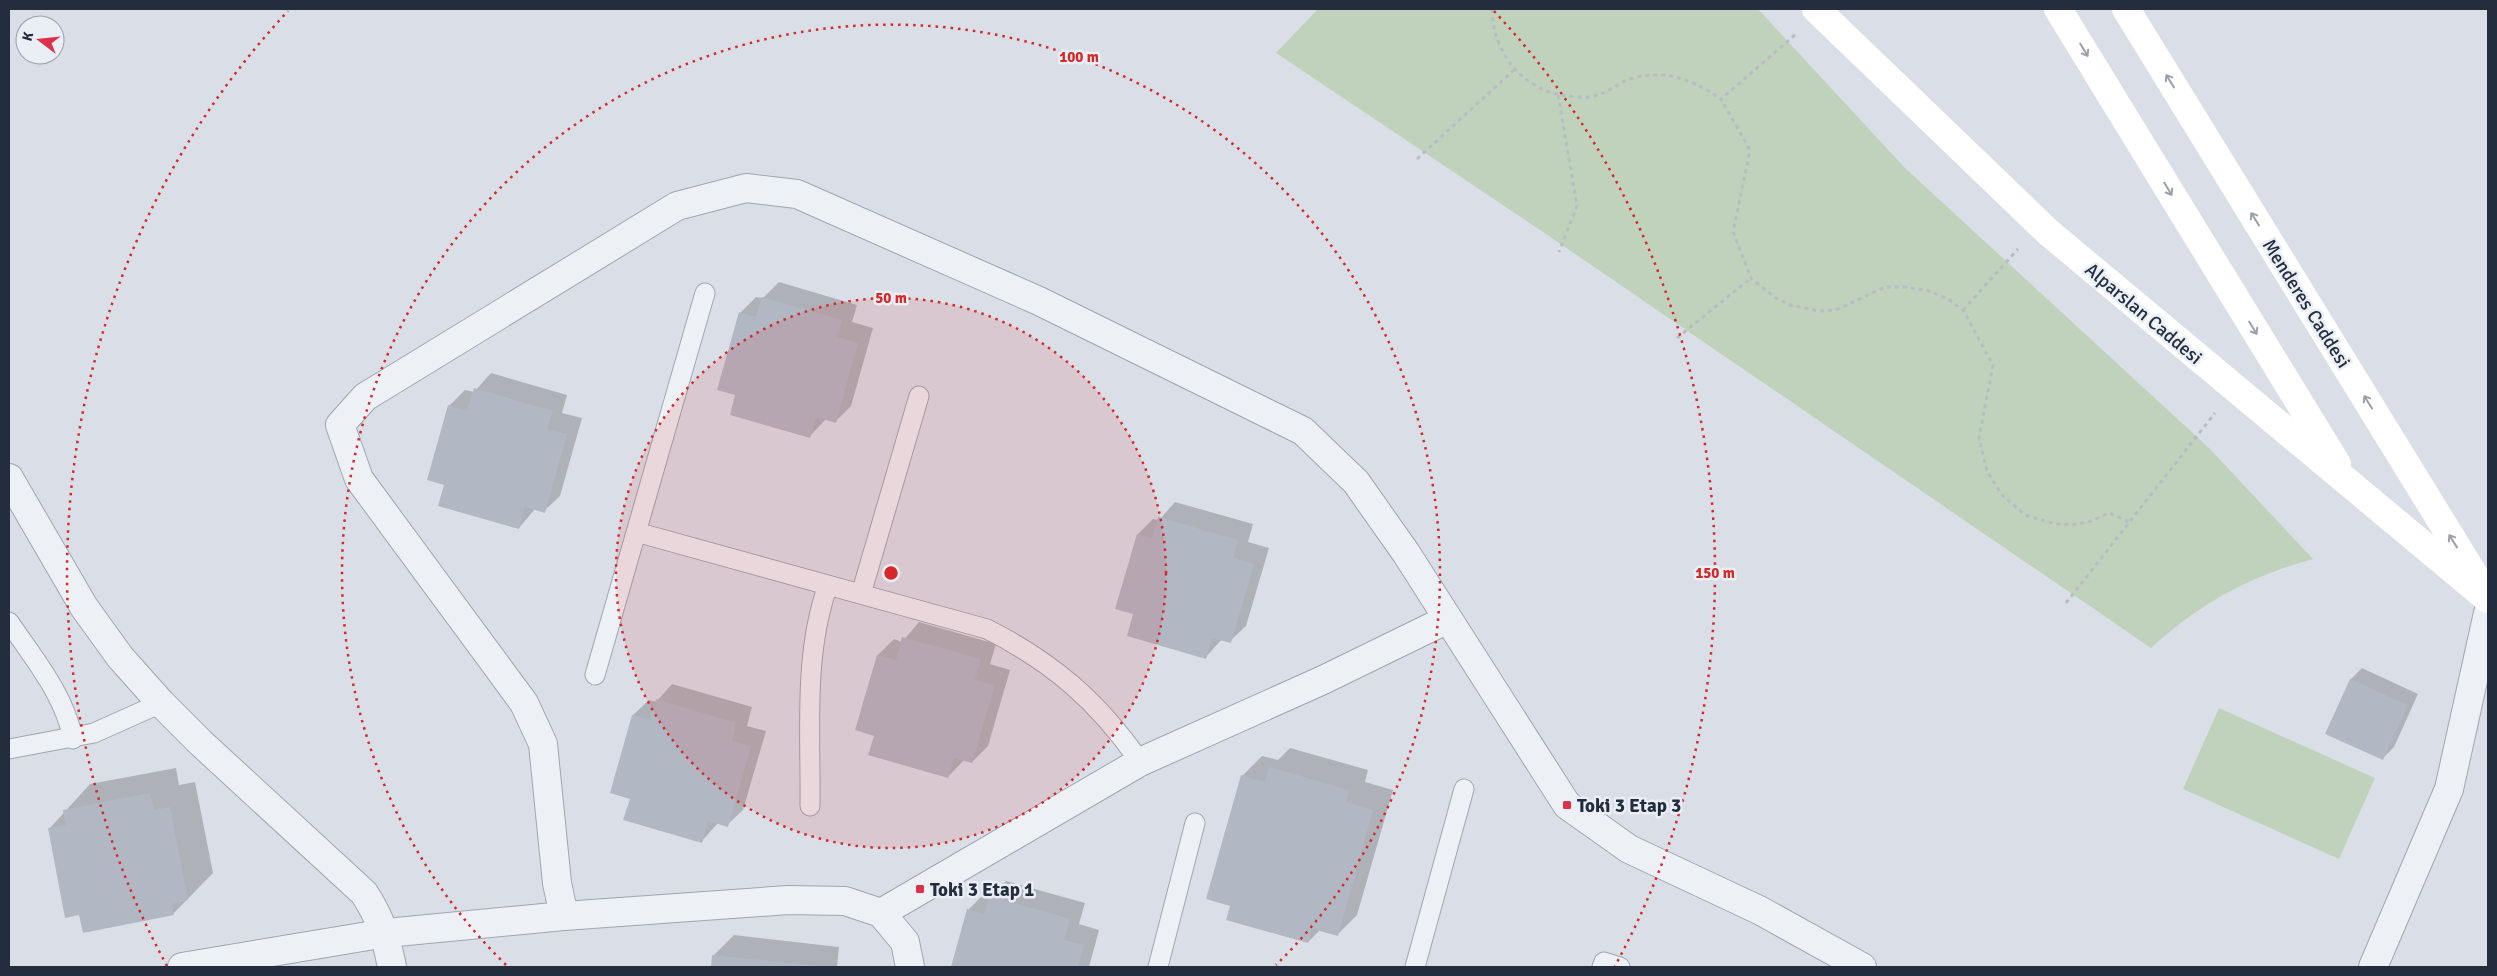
<svg xmlns="http://www.w3.org/2000/svg" width="2497" height="976" font-family="Signika,sans-serif">
	<rect width="100%" height="100%" fill="#dadfe7"/>
	<!-- green -->
	<path fill="#c0d2bb" d="M 1318,9 L 1758,9 L 1905,168 L 2209,448 L 2313,559 C 2248,577 2201,603 2151,648 L 1543,232 L 1276,53 Z
		M 2219,708 L 2375,778 L 2339,859 L 2183,789 Z"/>
	<!-- shadow -->
	<path fill="#0003" d="M 779,282 L 857,305 L 852,322 L 873,328 L 851,406 L 835,422 L 826,419 L 810,436 L 737,394 L 719,389 L 741,312 L 756,297 L 763,298 Z
		M 491,373 L 567,395 L 562,413 L 582,418 L 560,496 L 544,511 L 535,509 L 519,528 L 446,484 L 449,406 L 465,390 L 474,392 Z
		M 1175,502 L 1253,524 L 1248,542 L 1269,548 L 1246,626 L 1230,641 L 1222,639 L 1206,657 L 1135,613 L 1138,534 L 1153,519 L 1159,520 Z
		M 919,622 L 996,644 L 990,664 L 1010,670 L 988,746 L 972,762 L 964,760 L 948,777 L 875,735 L 857,730 L 878,655 L 894,639 L 902,642 Z
		M 2362,668 L 2418,694 L 2394,747 L 2383,758 L 2327,733 L 2351,679 Z
		M 672,684 L 752,707 L 747,726 L 766,731 L 743,810 L 727,825 L 718,823 L 702,841 L 631,798 L 611,792 L 633,715 L 649,700 L 656,702 Z
		M 1290,748 L 1368,770 L 1365,782 L 1393,790 L 1357,915 L 1337,935 L 1320,930 L 1308,942 L 1232,905 L 1242,776 L 1262,756 L 1278,760 Z
		M 176,768 L 179,785 L 195,782 L 213,873 L 173,914 L 80,914 L 49,829 L 90,784 Z
		M 1006,881 L 1085,903 L 1079,924 L 1099,930 L 1089,967 L 952,967 L 968,910 L 984,894 L 991,896 Z
		M 734,935 L 839,947 L 837,967 L 712,967 L 714,955 Z"/>
	<!-- building -->
	<path fill="#b1b8c4" d="M 762,297 L 842,320 L 837,337 L 858,343 L 836,423 L 816,417 L 810,438 L 730,415 L 735,395 L 717,390 L 739,312 L 756,317 Z
		M 474,388 L 553,411 L 547,429 L 567,434 L 545,513 L 525,507 L 519,529 L 438,506 L 444,485 L 427,480 L 448,405 L 467,411 Z
		M 1158,517 L 1238,540 L 1233,558 L 1254,564 L 1231,643 L 1212,638 L 1206,659 L 1127,636 L 1133,614 L 1115,609 L 1137,534 L 1152,538 Z
		M 902,637 L 981,659 L 975,680 L 995,685 L 972,763 L 954,758 L 948,778 L 868,755 L 874,736 L 855,730 L 877,655 L 896,660 Z
		M 2350,679 L 2408,705 L 2383,760 L 2325,734 Z
		M 656,699 L 736,723 L 732,741 L 751,747 L 728,827 L 708,821 L 702,843 L 623,820 L 630,799 L 610,793 L 632,715 L 650,720 Z
		M 1269,767 L 1349,790 L 1346,802 L 1373,810 L 1338,936 L 1312,929 L 1308,943 L 1226,920 L 1230,906 L 1206,899 L 1241,775 L 1265,782 Z
		M 150,793 L 154,810 L 170,807 L 188,900 L 172,904 L 174,915 L 83,933 L 79,915 L 65,918 L 48,828 L 66,825 L 63,810 Z
		M 989,896 L 1070,919 L 1064,940 L 1084,945 L 1078,967 L 951,967 L 967,909 L 984,914 Z
		M 712,955 L 818,966 L 818,967 L 711,967 Z"/>
	<g fill="none" stroke-linecap="round" stroke-linejoin="round">
		<defs>
			<path id="lane" d="M 636,532 L 987,629 C 1052,662 1098,701 1140,762
				M 861,594 L 919,396
				M 9,622 C 34,659 64,694 73,739
				M 595,675 L 705,293
				M 9,749 L 94,733 L 161,703
				M 810,806 C 811,733 803,655 828,585
				M 1158,967 L 1195,823
				M 1415,967 L 1464,789
				M 1602,967 L 1604,962 L 1620,967"/>
			<path id="street" d="M 9,478 L 84,607 L 120,657 L 161,703 L 201,743 L 364,893 C 381,919 386,937 392,967
				M 881,913 L 1140,762 L 1323,680 L 1448,619
				M 564,916 L 557,883 L 543,744 L 524,703 L 359,479 L 340,425 L 365,397 L 677,206 L 746,188 L 797,194 L 1039,301 L 1303,431 L 1356,482 L 1406,553 L 1567,805 L 1629,849 L 1759,910 L 1862,967
				M 182,967 L 386,933 L 564,916 L 788,900 L 845,901 L 881,913 L 905,942 L 910,967
				M 2373,967 L 2449,789 L 2488,613"/>
		</defs>
		<!-- lane casing -->
		<use href="#lane" stroke="#9fa6b1" stroke-width="21"/>
		<!-- street casing -->
		<use href="#street" stroke="#9fa6b1" stroke-width="30"/>
		<!-- path -->
		<path stroke="#b8bdc5" stroke-width="3" stroke-dasharray="4 4" stroke-linecap="butt" d="M 1492,9 C 1493,53 1522,90 1567,96 C 1574,96 1583,98 1590,97 C 1603,95 1610,89 1621,83 C 1632,77 1645,75 1658,75 C 1682,75 1702,86 1721,99
			M 1795,35 L 1721,99 L 1750,150 L 1733,232 L 1751,278 L 1776,298 L 1790,305 L 1820,311 L 1836,310 L 1885,287 L 1907,287 L 1929,291 L 1948,299 L 1963,310 L 1993,365 L 1979,438 L 1987,471 L 2002,495 L 2025,515 L 2055,524 L 2071,525 L 2091,521 L 2109,513 L 2130,522
			M 1558,95 L 1577,206 L 1559,252
			M 1417,159 L 1514,70
			M 1963,310 L 2018,249
			M 1677,338 L 1751,278
			M 2066,603 L 2215,413"/>
		<!-- lane -->
		<use href="#lane" stroke="#edf0f5" stroke-width="19"/>
		<!-- street -->
		<use href="#street" stroke="#edf0f5" stroke-width="28"/>
		<!-- secondary -->
		<path stroke="#fff" stroke-width="28" d="M 1816,9 L 2048,232 L 2488,599
			M 2058,9 L 2337,464
			M 2126,9 L 2478,581"/>
	</g>
	<!-- one-way arrows -->
	<defs><path id="oneway-shaft" d="M-6 0H5M1.5-3L5.5 0L1.5 3" fill="none" stroke-width="1.6" stroke-linecap="round" stroke-linejoin="round" transform="scale(1.25)"/></defs>
	<g stroke="#9ca0a8">
		<use href="#oneway-shaft" transform="translate(2084 50) rotate(59)"/>
		<use href="#oneway-shaft" transform="translate(2170 81) rotate(-122)"/>
		<use href="#oneway-shaft" transform="translate(2168 189) rotate(59)"/>
		<use href="#oneway-shaft" transform="translate(2255 219) rotate(-122)"/>
		<use href="#oneway-shaft" transform="translate(2253 328) rotate(59)"/>
		<use href="#oneway-shaft" transform="translate(2368 402) rotate(-122)"/>
		<use href="#oneway-shaft" transform="translate(2453 541) rotate(-122)"/>
	</g>
	<!-- distance rings -->
	<circle cx="891" cy="573" r="275" fill="#d62828" fill-opacity=".12"/>
	<g fill="none" stroke="#d62828" stroke-width="2.5" stroke-dasharray="2.5 5">
		<circle cx="891" cy="573" r="275"/>
		<path d="M506 965A549 549 0 1 1 1276 965"/>
		<path d="M167 966A824 824 0 0 1 288 11M1494 11A824 824 0 0 1 1615 966"/>
	</g>
	<!-- markers -->
	<g fill="#db314a" stroke="#eaeef5" stroke-width="2">
		<rect x="1562" y="800" width="10" height="10" rx="2.5"/>
		<rect x="915" y="884" width="10" height="10" rx="2.5"/>
	</g>
	<g text-anchor="middle" stroke-width="5" stroke-linejoin="round" paint-order="stroke">
		<!-- street labels -->
		<g font-size="19" fill="#232d3e" stroke="#eaeef5">
			<text transform="translate(2307 303) rotate(58)" y="7">Menderes Caddesi</text>
			<text transform="translate(2144 313) rotate(40)" y="7">Alparslan Caddesi</text>
		</g>
		<!-- poi labels -->
		<g font-size="19" font-weight="bold" fill="#232d3e" stroke="#eaeef5" text-anchor="start">
			<text x="1577" y="812">Toki 3 Etap 3</text>
			<text x="930" y="896">Toki 3 Etap 1</text>
		</g>
	</g>
	<circle cx="891" cy="573" r="8" fill="#d62828" stroke="#eaeef5" stroke-width="2.5"/>
	<g font-size="15" text-anchor="middle" font-weight="bold" fill="#d62828" stroke="#eaeef5" stroke-width="5" stroke-linejoin="round" paint-order="stroke">
		<text x="1079" y="62">100 m</text>
		<text x="891" y="303">50 m</text>
		<text x="1715" y="578">150 m</text>
	</g>
	<!-- border -->
	<rect width="2497" height="976" fill="none" stroke="#232d3e" stroke-width="20"/>
	<!-- north arrow -->
	<g transform="translate(40 40) rotate(286)"><circle r="24" fill="#eaeef5" stroke="#9aa1ac"/>
	<path d="M0-4L9 19L0 12L-9 19Z" fill="#db314a"/>
	<text y="-8" font-size="14" font-weight="bold" text-anchor="middle" fill="#232d3e">K</text>
	</g>
</svg>
